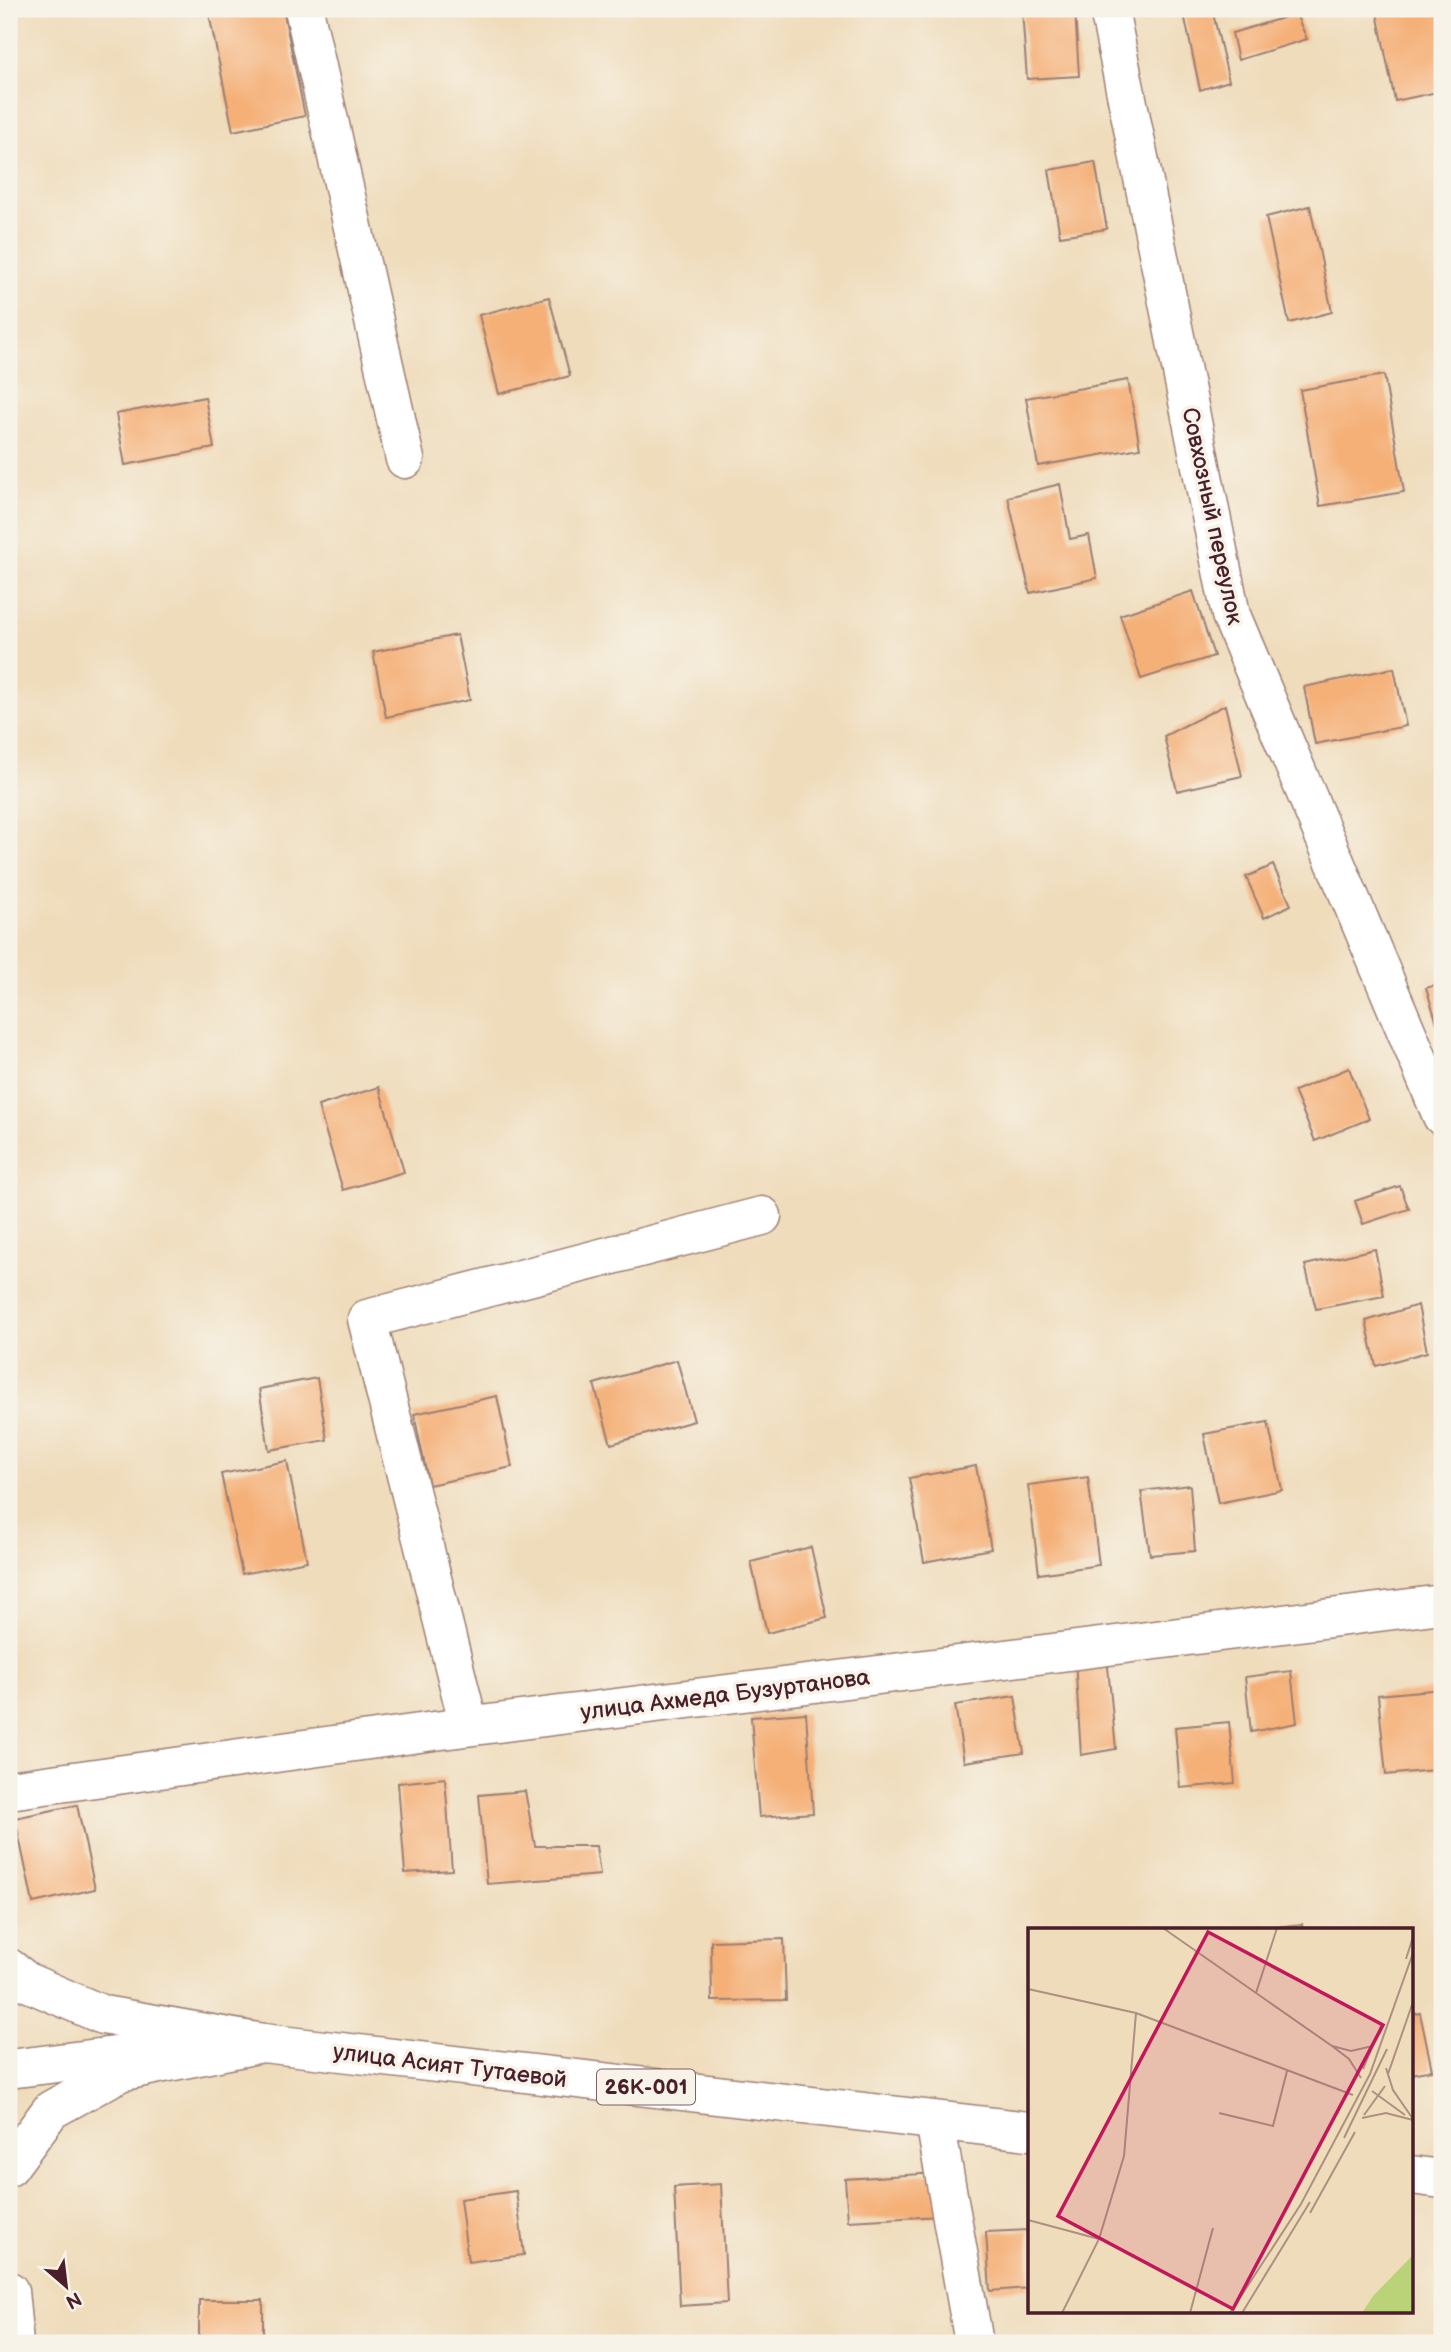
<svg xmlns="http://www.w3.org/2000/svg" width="1451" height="2352" font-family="'Balsamiq Sans',sans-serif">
	<rect width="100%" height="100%" fill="#f7f3e8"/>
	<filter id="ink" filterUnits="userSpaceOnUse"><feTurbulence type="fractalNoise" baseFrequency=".0143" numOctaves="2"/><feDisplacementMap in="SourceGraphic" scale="14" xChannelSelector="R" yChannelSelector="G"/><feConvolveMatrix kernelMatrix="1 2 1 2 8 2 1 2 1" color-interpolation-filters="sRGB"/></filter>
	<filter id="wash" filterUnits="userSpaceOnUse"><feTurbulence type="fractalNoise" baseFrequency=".00686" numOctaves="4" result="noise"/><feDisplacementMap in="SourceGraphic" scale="28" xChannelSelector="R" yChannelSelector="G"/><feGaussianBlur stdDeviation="1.57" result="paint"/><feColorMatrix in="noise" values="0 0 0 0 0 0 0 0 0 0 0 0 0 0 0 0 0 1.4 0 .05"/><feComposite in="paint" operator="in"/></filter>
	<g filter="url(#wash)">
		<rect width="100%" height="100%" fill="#efdcbb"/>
		<g id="blocks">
			<!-- building -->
			<path fill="#f5b078" d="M 208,9 L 283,9 L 305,116 L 233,131 Z
				M 1075,9 L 1079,76 L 1027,79 L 1022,10 Z
				M 1183,9 L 1212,9 L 1229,81 L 1200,90 Z
				M 1395,9 L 1442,9 L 1442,91 L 1395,101 L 1377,13 Z
				M 1296,14 L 1307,39 L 1238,60 L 1232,33 Z
				M 1095,162 L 1107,229 L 1060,236 L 1049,170 Z
				M 1310,206 L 1332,312 L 1289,323 L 1266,217 Z
				M 549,297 L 570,376 L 499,394 L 479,315 Z
				M 1384,375 L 1404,492 L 1320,506 L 1300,390 Z
				M 1128,380 L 1140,448 L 1038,466 L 1026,398 Z
				M 205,397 L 214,448 L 125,465 L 116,414 Z
				M 1060,484 L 1070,539 L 1089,535 L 1097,578 L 1030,593 L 1008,497 Z
				M 1193,591 L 1214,656 L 1141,679 L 1120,615 Z
				M 457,635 L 470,700 L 386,717 L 373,652 Z
				M 1394,668 L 1406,726 L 1315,744 L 1304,687 Z
				M 1225,705 L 1242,776 L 1177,791 L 1164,736 Z
				M 1273,865 L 1291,905 L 1264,918 L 1246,877 Z
				M 1442,983 L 1442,1039 L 1426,988 Z
				M 1349,1068 L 1369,1119 L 1315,1141 L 1294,1091 Z
				M 379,1087 L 404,1172 L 343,1190 L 318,1106 Z
				M 1400,1186 L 1409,1209 L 1363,1224 L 1355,1201 Z
				M 1375,1249 L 1384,1296 L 1316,1309 L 1305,1265 Z
				M 1418,1305 L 1427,1352 L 1376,1366 L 1366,1321 Z
				M 677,1360 L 694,1421 L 611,1444 L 594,1384 Z
				M 317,1378 L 327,1440 L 269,1450 L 259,1389 Z
				M 497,1396 L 512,1467 L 429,1485 L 414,1414 Z
				M 1268,1422 L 1282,1490 L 1218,1503 L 1204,1434 Z
				M 287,1461 L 307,1561 L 242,1574 L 221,1474 Z
				M 976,1466 L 991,1549 L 924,1562 L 909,1478 Z
				M 1088,1477 L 1099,1565 L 1039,1574 L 1028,1485 Z
				M 1190,1485 L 1195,1551 L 1150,1555 L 1141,1491 Z
				M 811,1547 L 827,1618 L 767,1633 L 751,1562 Z
				M 1107,1657 L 1116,1749 L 1081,1755 L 1075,1659 Z
				M 1291,1671 L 1297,1723 L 1251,1732 L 1245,1677 Z
				M 1442,1689 L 1442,1769 L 1386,1775 L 1378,1695 Z
				M 1015,1696 L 1024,1753 L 964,1762 L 955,1705 Z
				M 806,1713 L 813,1813 L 759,1817 L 751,1717 Z
				M 1229,1722 L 1235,1783 L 1180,1788 L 1175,1727 Z
				M 445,1778 L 452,1870 L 405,1873 L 398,1783 Z
				M 525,1791 L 535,1846 L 596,1846 L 600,1875 L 487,1884 L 479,1795 Z
				M 77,1805 L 95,1889 L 33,1903 L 15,1818 Z
				M 1302,1924 L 1303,1930 L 1261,1930 L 1261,1929 Z
				M 784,1939 L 786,2000 L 712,2001 L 711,1941 Z
				M 1420,2013 L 1432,2070 L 1411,2074 L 1411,2015 Z
				M 937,2173 L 940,2216 L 848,2221 L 845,2179 Z
				M 721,2184 L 727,2303 L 680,2306 L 674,2187 Z
				M 516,2191 L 524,2255 L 468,2262 L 460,2199 Z
				M 1029,2230 L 1029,2288 L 990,2291 L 986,2232 Z
				M 199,2300 L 263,2300 L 263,2343 L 199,2343 Z"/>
		</g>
	</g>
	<g filter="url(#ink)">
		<use href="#blocks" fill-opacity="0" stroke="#9c7e73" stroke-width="2"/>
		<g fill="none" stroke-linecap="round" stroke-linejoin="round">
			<defs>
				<path id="minor" d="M 304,9 L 405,459
					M 1109,9 L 1231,615 L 1442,1116
					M 469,1726 L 367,1319 L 762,1216
					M 9,1790 L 434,1731 L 1442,1604
					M 935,2121 L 974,2343"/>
				<path id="major" d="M 9,1968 L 27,1982 L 103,2015 L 263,2043 L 1029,2131
					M 9,2069 L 163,2050
					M 1411,2175 L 1442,2179"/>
				<path id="highway" d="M 9,2167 L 51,2110 L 120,2072 L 263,2043
					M 9,2291 L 14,2343"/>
			</defs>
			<!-- minor casing -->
			<use href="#minor" stroke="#9c7e73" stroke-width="41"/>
			<!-- major casing -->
			<use href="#major" stroke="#9c7e73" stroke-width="41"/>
			<!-- highway casing -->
			<use href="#highway" stroke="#9c7e73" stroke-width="41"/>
			<!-- minor -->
			<use href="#minor" stroke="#fff" stroke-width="38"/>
			<!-- major -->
			<use href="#major" stroke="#fff" stroke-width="38"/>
			<!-- highway -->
			<use href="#highway" stroke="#fff" stroke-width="38"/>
		</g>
	</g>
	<g text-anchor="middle" stroke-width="7" stroke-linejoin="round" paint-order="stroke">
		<!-- shield labels -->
		<rect fill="#f7f3e8" stroke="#7e5f64" stroke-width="2" x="597" y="2069.5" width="98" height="35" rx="5"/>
		<g font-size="21" font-weight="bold" fill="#4a1f2b">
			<text x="646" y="2094">26К-001</text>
		</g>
		<!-- street labels -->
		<g font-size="23" fill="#4a1f2b" stroke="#f7f3e8">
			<text transform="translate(1213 516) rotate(78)" y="8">Совхозный переулок</text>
			<text transform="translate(725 1694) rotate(-7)" y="8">улица Ахмеда Бузуртанова</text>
			<text transform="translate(450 2065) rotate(7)" y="8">улица Асият Тутаевой</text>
		</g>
	</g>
	<!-- overview -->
	<g transform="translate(1028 1928)">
		<rect width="385" height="385" fill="#efdcbb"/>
		<path d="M 385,327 L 385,385 L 334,385 L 345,368 Z" fill="#bad378"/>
		<path fill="none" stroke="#ad9081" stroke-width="2" d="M 135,0 L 304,118 L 321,131 L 333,150M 378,31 L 385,9M 0,61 L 108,85 L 325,167M 228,65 L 249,0M 304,118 L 323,123 L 345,118M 358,140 L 365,162 L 385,191M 335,141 L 353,98M 360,146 L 385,74M 344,163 L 377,187M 191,185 L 245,198 L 259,143M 336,187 L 357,158M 334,190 L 358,185 L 385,192M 316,210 L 359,121M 282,285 L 327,204M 0,292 L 71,311M 34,385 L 71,311 L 96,228 L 108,85M 162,385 L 185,300M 202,385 L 273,276 L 342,146 L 385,25M 214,385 L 282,274"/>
		<path fill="#c2185b" fill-opacity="0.15" stroke="#c2185b" stroke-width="3.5" d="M 180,4 L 355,97 L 205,381 L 30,288 Z"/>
		<rect width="385" height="385" fill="none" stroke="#4a1f2b" stroke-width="3.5"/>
	</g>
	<!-- margin -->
	<rect width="1451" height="2352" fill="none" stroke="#f7f3e8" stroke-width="35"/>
	<!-- north arrow -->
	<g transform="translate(66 2286) rotate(152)" stroke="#f7f3e8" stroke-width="5" paint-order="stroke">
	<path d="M0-5L12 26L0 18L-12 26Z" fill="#4a1f2b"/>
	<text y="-10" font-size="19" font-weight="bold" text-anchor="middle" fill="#4a1f2b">N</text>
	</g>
</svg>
